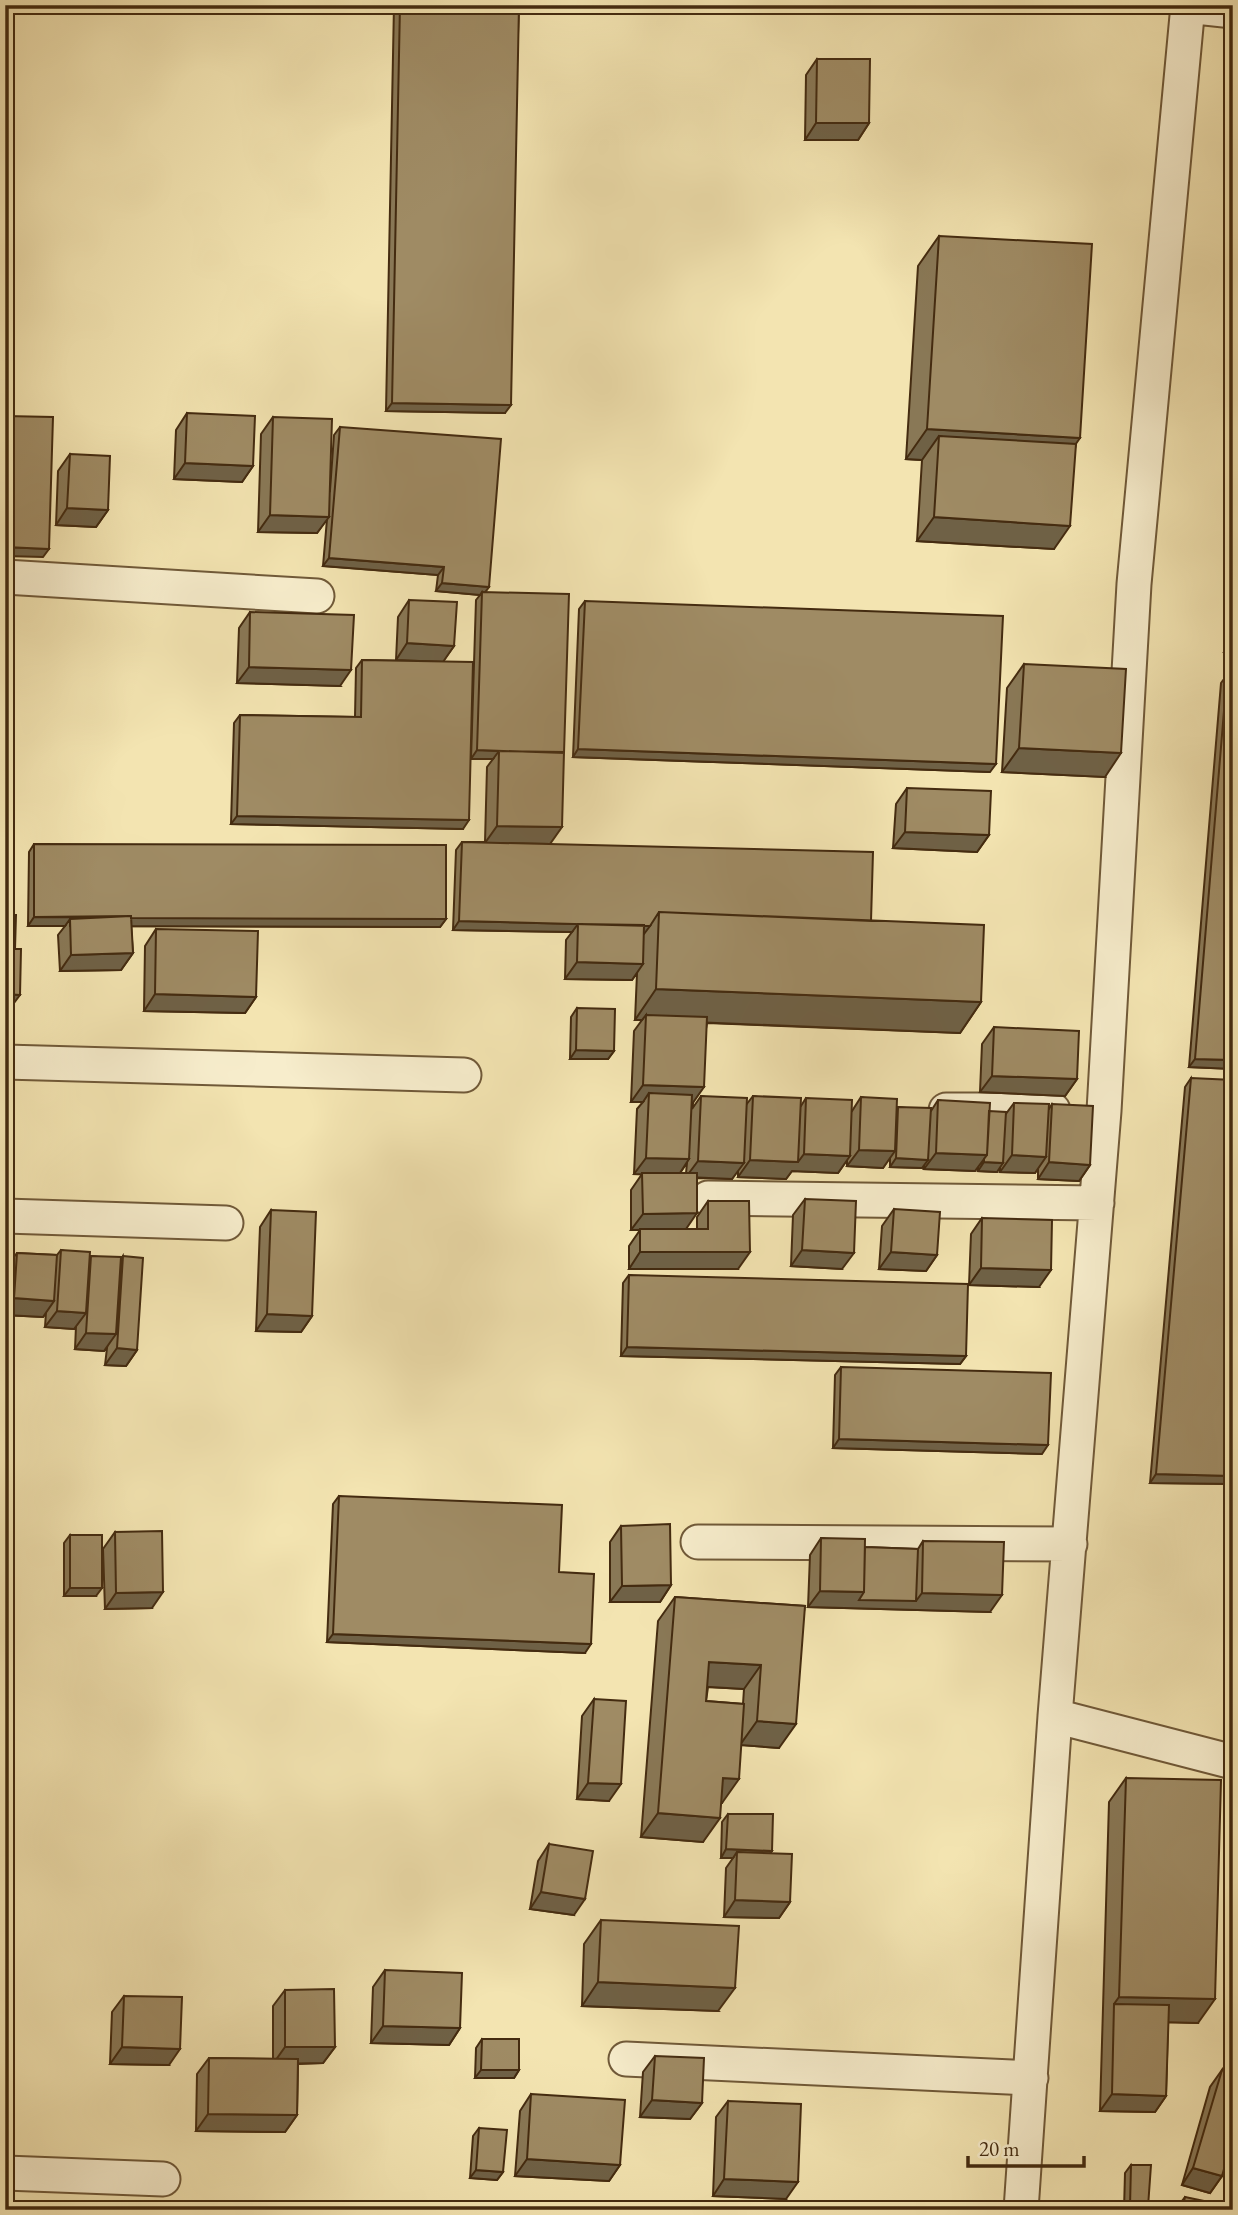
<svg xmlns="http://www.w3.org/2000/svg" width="1238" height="2215" font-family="'EB Garamond',serif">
	<rect width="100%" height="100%" fill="#f3e4b1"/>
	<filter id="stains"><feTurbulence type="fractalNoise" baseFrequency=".00286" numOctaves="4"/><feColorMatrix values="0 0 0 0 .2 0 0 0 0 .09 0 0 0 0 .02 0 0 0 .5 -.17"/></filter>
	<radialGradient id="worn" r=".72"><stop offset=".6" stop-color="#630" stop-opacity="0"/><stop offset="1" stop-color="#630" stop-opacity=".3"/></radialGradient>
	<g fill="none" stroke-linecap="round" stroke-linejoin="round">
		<defs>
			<path id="street" d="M 1187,6 L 1233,11
				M 5,577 L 317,596
				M 5,1062 L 464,1075
				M 946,1110 L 1053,1110
				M 708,1198 L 1097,1203
				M 5,1216 L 226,1223
				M 698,1542 L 1070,1544
				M 1055,1716 L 1233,1762
				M 626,2059 L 1031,2078
				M 5,2173 L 163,2179
				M 1021,2210 L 1055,1716 L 1104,1111 L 1134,584 L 1188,5"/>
		</defs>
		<!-- street casing -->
		<use href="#street" stroke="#705938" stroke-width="37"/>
		<!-- street -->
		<use href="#street" stroke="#f7edcc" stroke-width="33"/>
	</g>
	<!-- wall -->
	<path fill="#897856" stroke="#442b10" stroke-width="2" fill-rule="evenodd" d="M 394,5 L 519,5 L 505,413 L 386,411 Z
		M 817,59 L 869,123 L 858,140 L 805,140 L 806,75 Z
		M 939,236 L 1076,444 L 1054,549 L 917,541 L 922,460 L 906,459 L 918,266 Z
		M 187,413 L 253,466 L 242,482 L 174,479 L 176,430 Z
		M 273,417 L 330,490 L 334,435 L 340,427 L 485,592 L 550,844 L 871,921 L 981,1002 L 960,1033 L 707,1023 L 692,1109 L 701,1096 L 746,1105 L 753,1096 L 801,1106 L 806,1098 L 852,1111 L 861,1097 L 897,1108 L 898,1107 L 931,1111 L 938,1100 L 989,1111 L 1005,1115 L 1014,1103 L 1049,1109 L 1052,1104 L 1090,1165 L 1079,1181 L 1038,1179 L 1038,1168 L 1035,1173 L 1000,1172 L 1000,1167 L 997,1172 L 978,1171 L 978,1167 L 975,1171 L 924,1169 L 924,1166 L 922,1168 L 890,1167 L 890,1157 L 883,1168 L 847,1166 L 847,1160 L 838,1173 L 792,1171 L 786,1179 L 738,1177 L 738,1170 L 732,1179 L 697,1178 L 686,1229 L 697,1229 L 697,1217 L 708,1201 L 738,1269 L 629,1269 L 629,1246 L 640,1230 L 631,1230 L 631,1190 L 642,1174 L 634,1174 L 637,1109 L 643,1102 L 631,1102 L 634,1031 L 642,1020 L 635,1020 L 637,973 L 632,980 L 565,979 L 566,940 L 572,932 L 453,930 L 456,850 L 462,842 L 485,842 L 487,767 L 493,759 L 471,759 L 476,600 L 480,595 L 436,591 L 438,575 L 323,566 L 327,519 L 317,533 L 258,532 L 261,434 ZM 687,1163 L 686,1173 L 680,1173 Z
		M 70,454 L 108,510 L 96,527 L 56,525 L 58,471 Z
		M 1233,524 L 1233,652 L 1224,652 Z
		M 409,600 L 454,646 L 443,661 L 463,829 L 231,824 L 234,723 L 240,715 L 355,717 L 356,668 L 362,660 L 413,661 L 396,660 L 398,617 Z
		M 585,601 L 990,772 L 573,757 L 579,609 Z
		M 250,612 L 340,686 L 237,683 L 239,628 Z
		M 1024,664 L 1105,777 L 1002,772 L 1007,688 Z
		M 1227,675 L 1233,1069 L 1189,1067 L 1221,683 Z
		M 907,788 L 989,835 L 977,852 L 893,848 L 896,804 Z
		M 34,844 L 446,919 L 440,927 L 131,926 L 133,953 L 121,970 L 60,971 L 58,935 L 65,926 L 28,926 L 29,852 Z
		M 156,929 L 256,997 L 245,1013 L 144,1011 L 145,946 Z
		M 577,1008 L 614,1051 L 608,1059 L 570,1059 L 571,1017 Z
		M 994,1027 L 1077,1079 L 1065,1096 L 980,1092 L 982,1044 Z
		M 1191,1078 L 1233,1484 L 1150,1483 L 1185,1087 Z
		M 805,1199 L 842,1269 L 791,1266 L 793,1215 Z
		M 894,1209 L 937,1255 L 926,1271 L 879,1269 L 882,1226 Z
		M 271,1210 L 312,1316 L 301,1332 L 256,1331 L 260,1227 Z
		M 982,1218 L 1039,1287 L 969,1285 L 971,1234 Z
		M 5,1246 L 10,1262 L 17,1253 L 57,1255 L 61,1250 L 89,1259 L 91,1256 L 121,1260 L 123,1256 L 137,1350 L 126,1366 L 105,1365 L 107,1348 L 104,1351 L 75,1349 L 76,1326 L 74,1329 L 45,1327 L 46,1312 L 43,1317 L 5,1315 Z
		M 629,1275 L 966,1356 L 960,1364 L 621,1356 L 623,1283 Z
		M 841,1367 L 1042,1454 L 833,1448 L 835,1375 Z
		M 339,1496 L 559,1572 L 585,1653 L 327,1642 L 333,1504 Z
		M 621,1526 L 671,1585 L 660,1602 L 610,1602 L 610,1542 Z
		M 115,1532 L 152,1608 L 105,1609 L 103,1549 Z
		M 70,1535 L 96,1596 L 64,1596 L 64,1543 Z
		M 821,1538 L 865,1547 L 918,1549 L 923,1541 L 990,1612 L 808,1607 L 810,1555 Z
		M 675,1597 L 805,1606 L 779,1748 L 741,1745 L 722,1803 L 721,1803 L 703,1842 L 641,1837 L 658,1621 ZM 708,1687 L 744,1689 L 743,1704 L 706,1701 Z
		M 594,1699 L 609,1801 L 577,1799 L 582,1716 Z
		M 1126,1778 L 1198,2023 L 1168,2022 L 1166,2096 L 1155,2112 L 1100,2111 L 1109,1802 Z
		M 728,1814 L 771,1853 L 790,1902 L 779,1918 L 724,1917 L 726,1868 L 733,1858 L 721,1858 L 722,1822 Z
		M 549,1844 L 574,1915 L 530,1909 L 538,1861 Z
		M 601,1920 L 718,2011 L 582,2006 L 584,1944 Z
		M 385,1970 L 460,2028 L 449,2045 L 371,2043 L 373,1987 Z
		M 285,1990 L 335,2047 L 323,2063 L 298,2064 L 297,2115 L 285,2132 L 196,2131 L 197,2074 L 209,2058 L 273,2059 L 273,2006 Z
		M 124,1996 L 169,2065 L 110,2064 L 112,2012 Z
		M 482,2039 L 519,2070 L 514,2078 L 475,2078 L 476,2048 Z
		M 655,2056 L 702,2103 L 690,2119 L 640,2117 L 643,2072 Z
		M 1222,2070 L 1222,2176 L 1210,2193 L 1182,2185 L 1210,2087 Z
		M 531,2094 L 620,2165 L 609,2181 L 515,2176 L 520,2111 Z
		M 728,2101 L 786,2199 L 713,2196 L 716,2117 Z
		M 479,2128 L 503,2172 L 497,2180 L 470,2178 L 473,2136 Z
		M 1131,2165 L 1146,2210 L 1124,2210 L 1125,2173 Z
		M 1185,2197 L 1207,2210 L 1178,2210 L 1179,2205 Z"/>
	<!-- shaded-wall -->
	<path fill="#6f6146" stroke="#442b10" stroke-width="2" d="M 816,123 L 869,123 L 858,140 L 805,140 Z
		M 392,403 L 511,405 L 505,413 L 386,411 Z
		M 927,429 L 1080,438 L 1059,468 L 939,436 L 922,460 L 906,459 Z
		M 185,463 L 253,466 L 242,482 L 174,479 Z
		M 67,508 L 108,510 L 96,527 L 56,525 Z
		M 270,515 L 329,517 L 317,533 L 258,532 Z
		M 934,517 L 1070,526 L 1054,549 L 917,541 Z
		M 5,547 L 49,549 L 43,557 L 5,556 Z
		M 329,558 L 444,567 L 438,575 L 323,566 Z
		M 442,583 L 489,587 L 483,595 L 482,592 L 480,595 L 436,591 Z
		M 407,643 L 454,646 L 443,662 L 396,660 Z
		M 1229,643 L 1233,644 L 1233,652 L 1224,652 Z
		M 249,667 L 351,670 L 340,686 L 237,683 Z
		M 1019,748 L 1121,753 L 1105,777 L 1002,772 Z
		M 578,749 L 996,764 L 990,772 L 573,757 Z
		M 477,750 L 499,751 L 493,759 L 471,759 Z
		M 237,816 L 469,820 L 463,829 L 231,824 Z
		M 497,826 L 562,827 L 550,844 L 485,843 Z
		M 905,832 L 989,835 L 977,852 L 893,848 Z
		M 34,917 L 446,919 L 440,927 L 70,926 L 70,919 L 65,926 L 28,926 Z
		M 459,921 L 578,924 L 572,932 L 453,930 Z
		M 578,924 L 650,926 L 644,934 Z
		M 133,953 L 121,970 L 60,971 L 71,955 Z
		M 577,962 L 643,964 L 632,980 L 565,979 Z
		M 656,989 L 981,1002 L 960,1033 L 646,1020 L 646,1015 L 642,1020 L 635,1020 Z
		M 5,994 L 20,995 L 8,1011 L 5,1011 Z
		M 155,994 L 256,997 L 245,1013 L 144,1011 Z
		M 576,1050 L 614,1051 L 608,1059 L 570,1059 Z
		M 1195,1059 L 1233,1060 L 1233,1069 L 1189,1067 Z
		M 992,1076 L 1077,1079 L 1065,1096 L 980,1092 Z
		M 643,1085 L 704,1087 L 692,1104 L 649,1093 L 643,1102 L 631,1102 Z
		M 859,1150 L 895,1151 L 883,1168 L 847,1166 Z
		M 936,1153 L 987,1155 L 975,1171 L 924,1169 Z
		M 804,1154 L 850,1156 L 838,1173 L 792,1171 L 786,1179 L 738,1177 L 750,1160 L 798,1162 Z
		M 1012,1155 L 1046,1157 L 1035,1173 L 1000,1172 Z
		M 646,1158 L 689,1159 L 678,1176 L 634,1174 Z
		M 896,1158 L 928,1160 L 922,1168 L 890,1167 Z
		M 698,1161 L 744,1163 L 732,1179 L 686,1177 Z
		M 984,1162 L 1003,1163 L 997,1172 L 978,1171 Z
		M 1049,1162 L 1090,1165 L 1079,1181 L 1038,1179 Z
		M 697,1213 L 686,1229 L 631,1230 L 643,1214 Z
		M 802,1250 L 854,1253 L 842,1269 L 791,1266 Z
		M 640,1252 L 750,1252 L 738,1269 L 629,1269 Z
		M 891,1252 L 937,1255 L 926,1271 L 879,1269 Z
		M 981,1268 L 1051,1270 L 1039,1287 L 969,1285 Z
		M 14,1298 L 54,1301 L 43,1317 L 5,1315 L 5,1310 Z
		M 57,1311 L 86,1313 L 74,1329 L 45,1327 Z
		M 267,1314 L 312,1316 L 301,1332 L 256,1331 Z
		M 86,1333 L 116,1334 L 104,1351 L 75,1349 Z
		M 627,1347 L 966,1356 L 960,1364 L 621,1356 Z
		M 117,1348 L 137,1350 L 126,1366 L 105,1365 Z
		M 839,1439 L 1048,1445 L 1042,1454 L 833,1448 Z
		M 1156,1474 L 1233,1476 L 1233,1484 L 1150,1483 Z
		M 671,1585 L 660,1602 L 610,1602 L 622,1586 Z
		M 70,1588 L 102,1588 L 96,1596 L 64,1596 Z
		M 820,1591 L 864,1592 L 916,1601 L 922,1593 L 1002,1595 L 990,1612 L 808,1607 Z
		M 163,1592 L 152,1608 L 105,1609 L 116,1593 Z
		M 333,1634 L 591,1644 L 585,1653 L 327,1642 Z
		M 709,1662 L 761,1665 L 744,1689 L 693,1686 Z
		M 757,1721 L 796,1724 L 779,1748 L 740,1745 Z
		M 723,1778 L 739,1779 L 722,1803 L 706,1801 Z
		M 588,1783 L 621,1784 L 609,1801 L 577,1799 Z
		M 658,1813 L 720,1818 L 703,1842 L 641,1837 Z
		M 726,1849 L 772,1851 L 766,1859 L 737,1852 L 733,1858 L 721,1858 Z
		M 541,1892 L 585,1899 L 574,1915 L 530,1909 Z
		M 735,1900 L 790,1902 L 779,1918 L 724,1917 Z
		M 598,1982 L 735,1988 L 718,2011 L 582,2006 Z
		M 1119,1997 L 1215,1999 L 1198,2023 L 1114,2021 L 1114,2004 Z
		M 383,2026 L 460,2028 L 449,2045 L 371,2043 Z
		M 122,2047 L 180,2049 L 169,2065 L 110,2064 Z
		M 285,2047 L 335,2047 L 323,2063 L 273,2064 Z
		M 481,2070 L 519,2070 L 514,2078 L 475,2078 Z
		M 1112,2094 L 1166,2096 L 1155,2112 L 1100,2111 Z
		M 652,2100 L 702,2103 L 690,2119 L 640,2117 Z
		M 208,2114 L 297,2115 L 285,2132 L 196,2131 Z
		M 527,2159 L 620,2165 L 609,2181 L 515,2176 Z
		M 1193,2168 L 1222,2176 L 1210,2193 L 1182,2185 Z
		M 476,2170 L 503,2172 L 497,2180 L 470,2178 Z
		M 724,2179 L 798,2182 L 786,2199 L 713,2196 Z
		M 1130,2206 L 1148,2207 L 1146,2210 L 1127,2210 Z"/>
	<!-- building -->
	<path fill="#9f8b64" stroke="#442b10" stroke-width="2" d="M 400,5 L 519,5 L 511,405 L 392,403 Z
		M 817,59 L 870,59 L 869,123 L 816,123 Z
		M 939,236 L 1092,244 L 1080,438 L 927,429 Z
		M 187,413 L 255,416 L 253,466 L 185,463 Z
		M 5,416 L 53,417 L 49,549 L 5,547 Z
		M 273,417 L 332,419 L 329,517 L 270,515 Z
		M 340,427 L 501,439 L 489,587 L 442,583 L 444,567 L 329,558 Z
		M 939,436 L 1076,444 L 1070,526 L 934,517 Z
		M 70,454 L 110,456 L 108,510 L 67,508 Z
		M 482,592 L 569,594 L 564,753 L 477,750 Z
		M 1233,598 L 1233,644 L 1229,643 Z
		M 409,600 L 457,602 L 454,646 L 407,643 Z
		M 585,601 L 1003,616 L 996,764 L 578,749 Z
		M 250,612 L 354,615 L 351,670 L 249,667 Z
		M 362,660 L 473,662 L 469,820 L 237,816 L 240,715 L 361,717 Z
		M 1024,664 L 1126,669 L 1121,753 L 1019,748 Z
		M 1227,675 L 1233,675 L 1233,1060 L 1195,1059 Z
		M 499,751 L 564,752 L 562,827 L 497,826 Z
		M 907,788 L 991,791 L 989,835 L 905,832 Z
		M 462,842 L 873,852 L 871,921 L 659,912 L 650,926 L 459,921 Z
		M 34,844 L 446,845 L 446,919 L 131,918 L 131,916 L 34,917 Z
		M 659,912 L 984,925 L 981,1002 L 656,989 Z
		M 5,915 L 16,915 L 15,949 L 5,949 Z
		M 131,916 L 133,953 L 71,955 L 70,919 Z
		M 578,924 L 644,925 L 643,964 L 577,962 Z
		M 156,929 L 258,931 L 256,997 L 155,994 Z
		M 5,949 L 21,949 L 20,995 L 5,994 Z
		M 577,1008 L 615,1009 L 614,1051 L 576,1050 Z
		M 646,1015 L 707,1017 L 704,1087 L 643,1085 Z
		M 994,1027 L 1079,1031 L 1077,1079 L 992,1076 Z
		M 1191,1078 L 1233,1080 L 1233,1476 L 1156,1474 Z
		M 649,1093 L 692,1095 L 689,1159 L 646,1158 Z
		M 701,1096 L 747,1098 L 744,1163 L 698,1161 Z
		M 753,1096 L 801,1098 L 798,1162 L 750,1160 Z
		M 861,1097 L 897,1099 L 895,1151 L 859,1150 Z
		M 806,1098 L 852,1100 L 850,1156 L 804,1154 Z
		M 938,1100 L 990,1103 L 987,1155 L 936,1153 Z
		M 1014,1103 L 1049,1104 L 1046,1157 L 1012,1155 Z
		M 1052,1104 L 1093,1106 L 1090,1165 L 1049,1162 Z
		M 898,1107 L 931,1108 L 928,1160 L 896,1158 Z
		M 989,1111 L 1006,1112 L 1003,1163 L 984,1162 L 984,1159 L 987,1155 Z
		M 642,1173 L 697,1173 L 697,1213 L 643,1214 Z
		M 805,1199 L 856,1201 L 854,1253 L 802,1250 Z
		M 708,1201 L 749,1201 L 750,1252 L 640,1252 L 640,1229 L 708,1229 Z
		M 894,1209 L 940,1212 L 937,1255 L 891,1252 Z
		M 271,1210 L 316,1212 L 312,1316 L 267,1314 Z
		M 982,1218 L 1052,1220 L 1051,1270 L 981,1268 Z
		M 5,1246 L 11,1247 L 7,1311 L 5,1311 Z
		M 61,1250 L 90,1252 L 86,1313 L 57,1311 Z
		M 17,1253 L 57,1255 L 54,1301 L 14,1298 Z
		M 91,1256 L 121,1257 L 116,1334 L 86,1333 Z
		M 123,1256 L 143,1258 L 137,1350 L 117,1348 Z
		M 629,1275 L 968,1284 L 966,1356 L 627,1347 Z
		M 841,1367 L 1051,1373 L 1048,1445 L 839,1439 Z
		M 339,1496 L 562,1505 L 559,1572 L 594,1574 L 591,1644 L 333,1634 Z
		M 670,1524 L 671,1585 L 622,1586 L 621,1526 Z
		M 162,1531 L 163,1592 L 116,1593 L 115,1532 Z
		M 70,1535 L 102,1535 L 102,1588 L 70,1588 Z
		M 821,1538 L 865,1539 L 864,1592 L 820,1591 Z
		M 923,1541 L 1004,1542 L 1002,1595 L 922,1593 Z
		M 865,1547 L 918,1549 L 916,1601 L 859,1600 L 864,1592 Z
		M 675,1597 L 805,1606 L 796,1724 L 757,1721 L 761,1665 L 709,1662 L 706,1701 L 744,1704 L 739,1779 L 723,1778 L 720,1818 L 658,1813 Z
		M 594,1699 L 626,1701 L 621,1784 L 588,1783 Z
		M 1126,1778 L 1221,1780 L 1215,1999 L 1119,1997 Z
		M 728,1814 L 773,1814 L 772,1851 L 726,1849 Z
		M 549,1844 L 593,1851 L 585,1899 L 541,1892 Z
		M 737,1852 L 792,1854 L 790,1902 L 735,1900 Z
		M 601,1920 L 739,1926 L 735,1988 L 598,1982 Z
		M 385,1970 L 462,1973 L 460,2028 L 383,2026 Z
		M 334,1989 L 335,2047 L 285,2047 L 285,1990 Z
		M 124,1996 L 182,1997 L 180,2049 L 122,2047 Z
		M 1114,2004 L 1169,2005 L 1166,2096 L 1112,2094 Z
		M 482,2039 L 519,2039 L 519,2070 L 481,2070 Z
		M 655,2056 L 704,2058 L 702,2103 L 652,2100 Z
		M 209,2058 L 298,2059 L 297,2115 L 208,2114 Z
		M 1222,2070 L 1233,2073 L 1233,2138 L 1222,2176 L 1193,2168 Z
		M 531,2094 L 625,2100 L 620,2165 L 527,2159 Z
		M 728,2101 L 801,2104 L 798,2182 L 724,2179 Z
		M 479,2128 L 507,2130 L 503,2172 L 476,2170 Z
		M 1131,2165 L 1151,2165 L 1148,2207 L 1130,2206 Z
		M 1185,2197 L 1209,2202 L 1207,2210 L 1182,2210 Z"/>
	<!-- margin -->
	<rect width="1238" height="2215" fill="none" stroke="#f3e4b1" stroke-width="28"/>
	<rect x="7" y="7" width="1224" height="2201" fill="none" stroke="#442b10" stroke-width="3.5"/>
	<rect x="14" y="14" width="1210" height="2187" fill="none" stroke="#442b10" stroke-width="2"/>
	<!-- scale -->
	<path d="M968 2156v10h116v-10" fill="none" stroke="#442b10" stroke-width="3.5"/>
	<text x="979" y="2156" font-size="21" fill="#442b10" stroke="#f7edcc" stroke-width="5" paint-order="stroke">20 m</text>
	<rect width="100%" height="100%" filter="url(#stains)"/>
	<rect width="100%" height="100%" fill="url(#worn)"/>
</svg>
